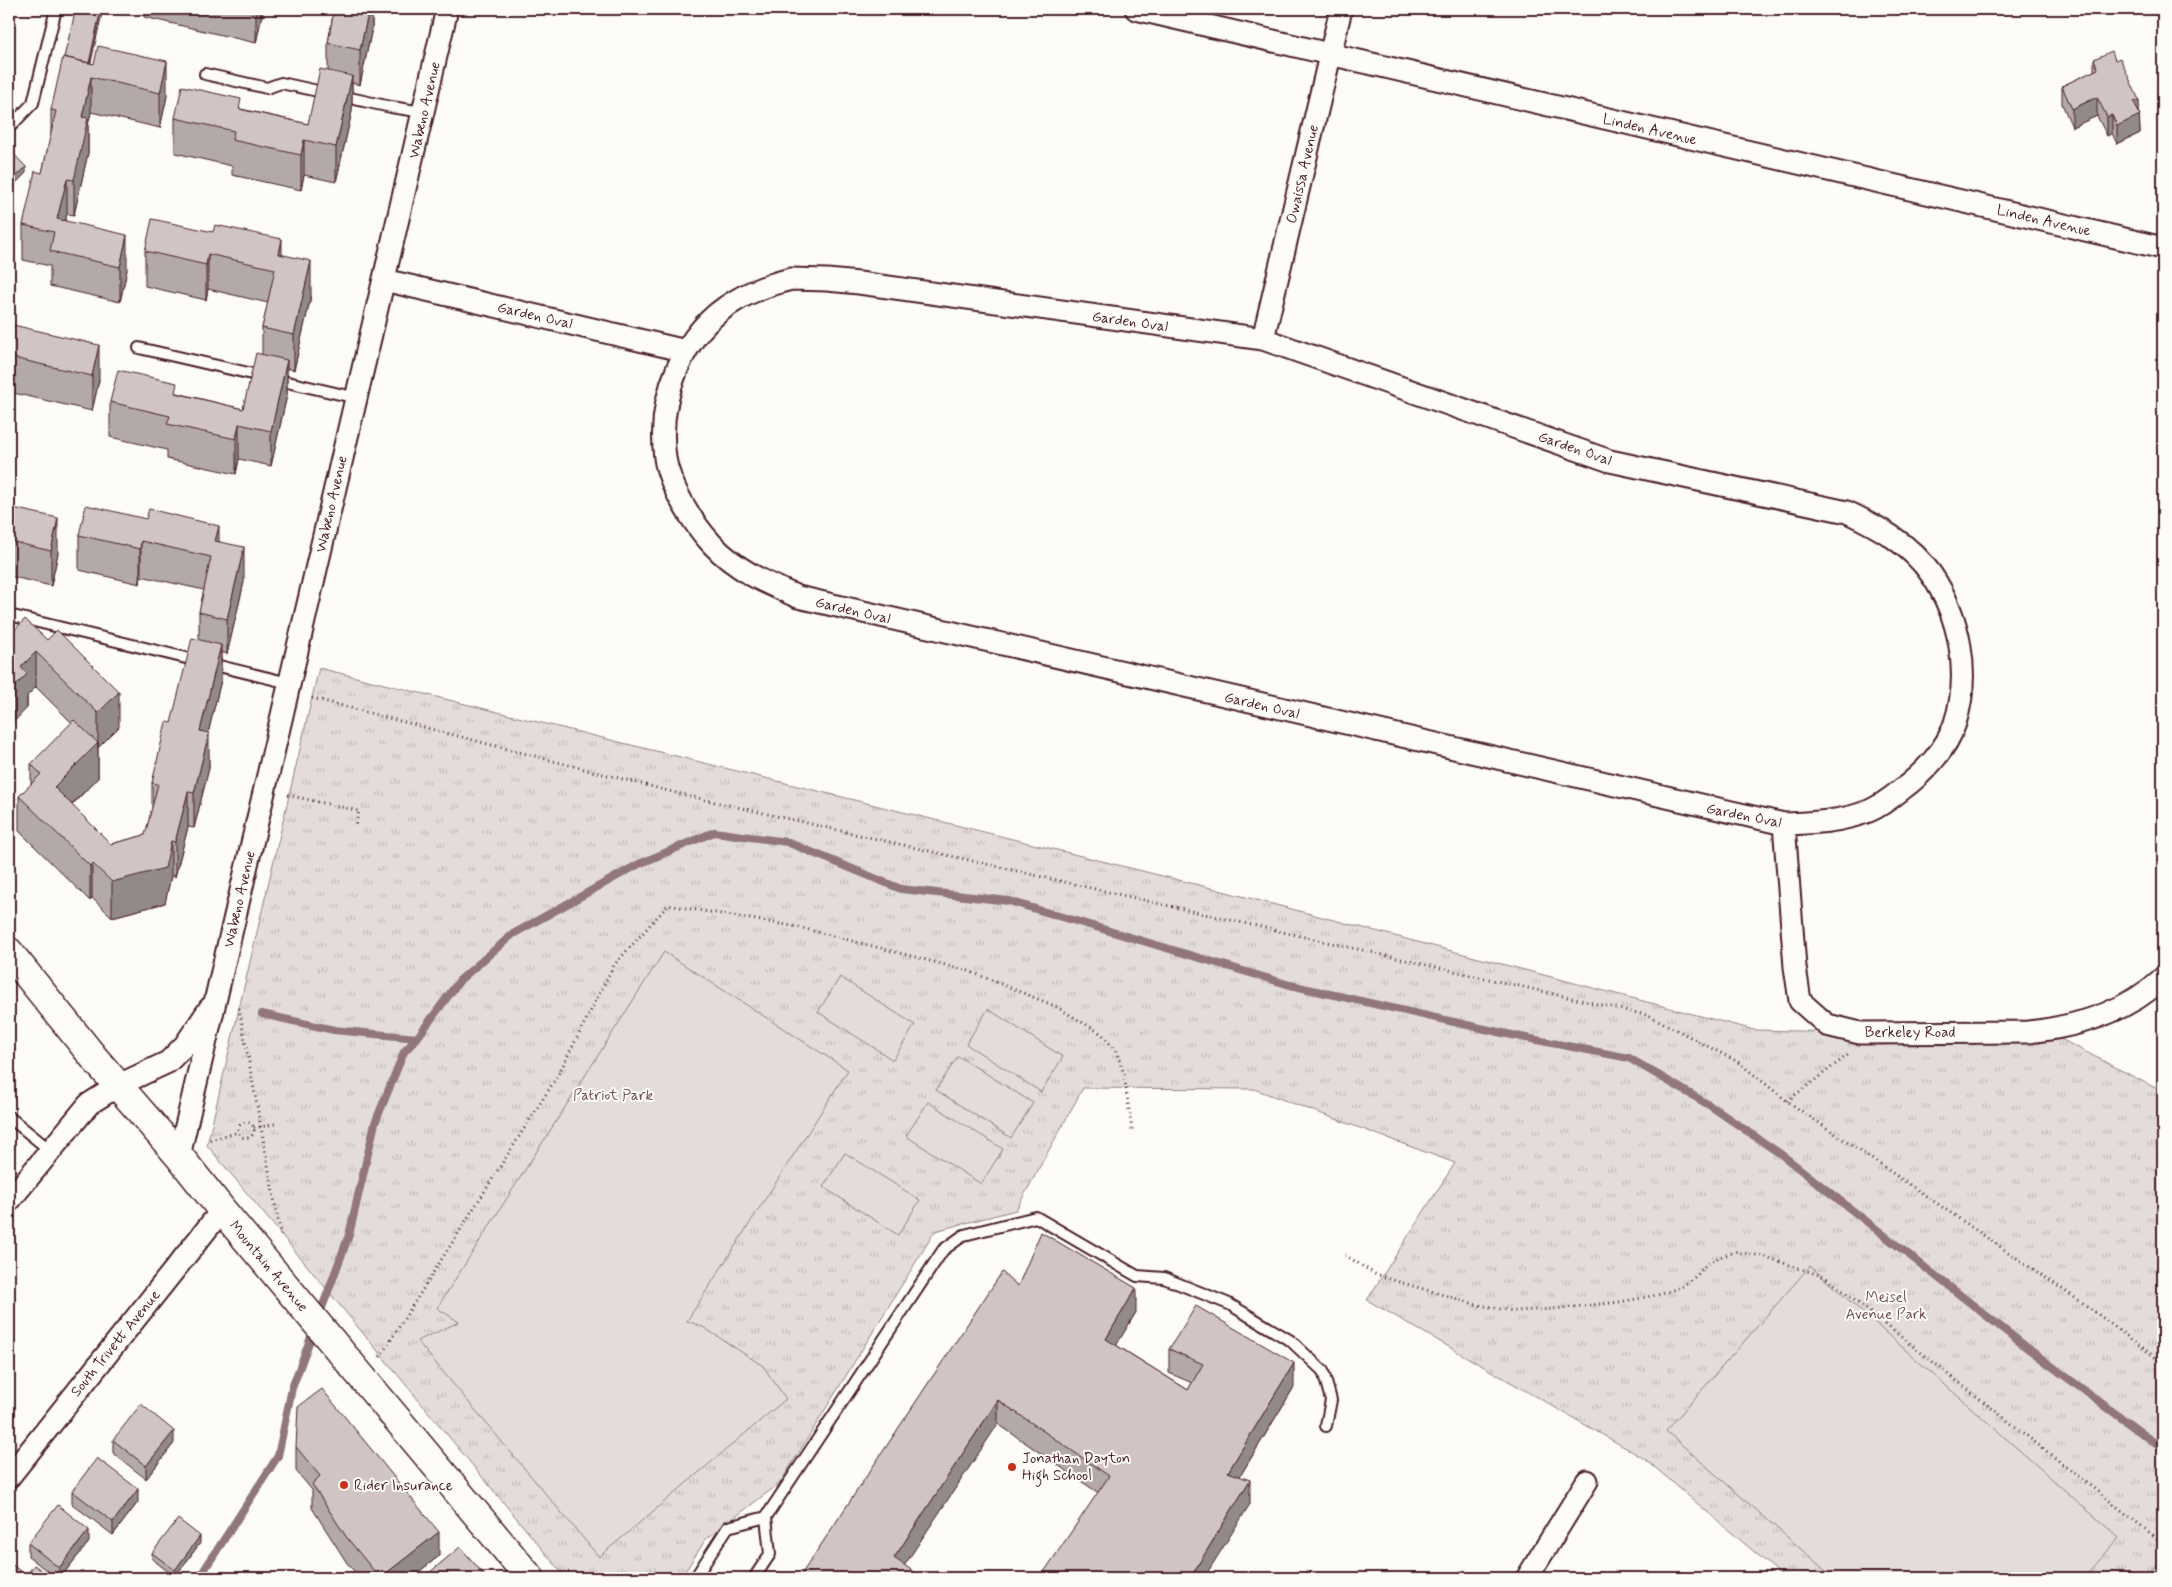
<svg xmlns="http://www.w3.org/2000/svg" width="2172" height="1587" font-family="Mynerve,sans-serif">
	<defs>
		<pattern id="forest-crowns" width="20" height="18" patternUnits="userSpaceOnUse" patternTransform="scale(1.25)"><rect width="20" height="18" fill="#e3dcda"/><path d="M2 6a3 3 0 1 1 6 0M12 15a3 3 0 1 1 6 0" fill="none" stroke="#c4bcbb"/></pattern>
		<pattern id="park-tufts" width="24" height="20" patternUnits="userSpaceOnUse" patternTransform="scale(1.25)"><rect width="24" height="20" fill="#e3dcda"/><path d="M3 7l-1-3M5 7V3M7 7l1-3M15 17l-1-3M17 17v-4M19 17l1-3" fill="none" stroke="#c4bcbb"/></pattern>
	</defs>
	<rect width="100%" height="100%" fill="#fdfcf7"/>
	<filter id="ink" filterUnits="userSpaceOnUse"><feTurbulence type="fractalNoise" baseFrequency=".02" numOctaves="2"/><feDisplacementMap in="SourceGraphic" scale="10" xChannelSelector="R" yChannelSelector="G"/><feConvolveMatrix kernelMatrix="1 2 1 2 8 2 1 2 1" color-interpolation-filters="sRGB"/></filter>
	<g filter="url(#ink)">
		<!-- forest -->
		<path fill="url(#forest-crowns)" stroke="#967e82" d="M 2163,1560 L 2163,1578 L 2144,1578 Z"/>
		<!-- park -->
		<path fill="url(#park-tufts)" stroke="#967e82" d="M 319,668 L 1211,888 L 1754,1030 L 2057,1037 L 2163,1092 L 2163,1560 L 2144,1578 L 1785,1578 L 1645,1459 L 1367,1300 L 1455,1163 L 1254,1089 L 1083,1088 L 1016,1210 L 935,1231 L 780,1483 L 706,1539 L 681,1578 L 566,1578 L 207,1145 Z"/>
		<!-- pitch -->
		<path fill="#e3dcda" stroke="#967e82" d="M 664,952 L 848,1070 L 687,1321 L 703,1327 L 763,1366 L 786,1399 L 599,1557 L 417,1341 L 459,1322 L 437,1308 Z
			M 840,977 L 915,1025 L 893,1060 L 818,1012 Z
			M 988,1009 L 1063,1057 L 1041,1092 L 966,1044 Z
			M 958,1056 L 1033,1103 L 1011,1138 L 936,1090 Z
			M 928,1102 L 1003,1149 L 981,1184 L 906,1136 Z
			M 845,1153 L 920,1200 L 898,1235 L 823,1187 Z
			M 1810,1266 L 2119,1538 L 2084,1578 L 1834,1578 L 1666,1431 Z"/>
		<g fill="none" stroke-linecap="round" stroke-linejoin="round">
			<!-- stream -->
			<path stroke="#91777b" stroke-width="8" d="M 262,1014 L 334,1030 L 417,1038
				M 319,1316 L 349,1235 L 375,1123 L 404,1052 L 417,1038 L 460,980 L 513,934 L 639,864 L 714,832 L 787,842 L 901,889 L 1009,901 L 1290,985 L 1516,1036 L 1629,1058 L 1709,1105 L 1782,1155 L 2030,1350 L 2163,1449
				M 199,1578 L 278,1456 L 292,1388 L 314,1329"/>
			<defs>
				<path id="lane" d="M 205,74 L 267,88 L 281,83 L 391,107 L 423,112
					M 9,128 L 33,103 L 56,9
					M 139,348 L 357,398
					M 9,615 L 289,683
					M 9,1117 L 51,1151
					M 695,1578 L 728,1527 L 766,1517
					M 754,1578 L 770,1554 L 766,1517 L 943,1250 L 964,1235 L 1036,1217 L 1137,1276 L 1164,1278 L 1229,1304 L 1291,1341 L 1323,1371 L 1331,1400 L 1326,1426"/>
				<path id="street" d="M 1136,9 L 2163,248
					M 791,279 L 827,280 L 859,283 L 1263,339 L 1610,461 L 1847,512 C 1879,527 1910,544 1931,574 C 1960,616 1971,674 1955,723 C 1947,749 1923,774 1901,790 C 1891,798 1881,806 1869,811 C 1841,822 1813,823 1784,824 L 798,597 C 766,583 736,570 712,544 C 693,524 669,485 665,458 C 657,399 682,332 735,301 C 753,290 771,284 791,279 Z
					M 384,280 L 686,351
					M 1263,339 L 1341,9
					M 1784,824 L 1795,967 L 1800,1001 L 1827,1025 L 1860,1033 L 2028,1032 C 2076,1027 2127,1012 2163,978
					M 179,1156 L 447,9
					M 9,1201 L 89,1104 L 119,1085 L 168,1062 L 185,1045 L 210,1008
					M 9,1477 L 222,1210
					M 1527,1578 L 1587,1481"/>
				<path id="secondary" d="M 9,952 L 95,1059 L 179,1156 L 222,1210 L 530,1578"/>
			</defs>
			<!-- lane casing -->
			<use href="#lane" stroke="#4a1f2b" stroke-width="14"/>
			<!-- street casing -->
			<use href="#street" stroke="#4a1f2b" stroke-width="25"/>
			<!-- secondary casing -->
			<use href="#secondary" stroke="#4a1f2b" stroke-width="31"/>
			<!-- path -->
			<path stroke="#4a1f2b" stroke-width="3" stroke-dasharray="1 4" stroke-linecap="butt" d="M 312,698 L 680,794 L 1650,1016 L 1738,1062 L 1787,1101 L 2087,1306 L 2163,1363
				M 288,795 L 359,811 L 355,827
				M 239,1008 L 281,1236
				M 1787,1101 L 1848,1055
				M238 1130a8 8 0 1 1 16 0a8 8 0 1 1-16 0Z
				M 254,1128 L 275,1124
				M 210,1140 L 239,1132
				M 1345,1255 L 1375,1274 L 1396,1281 L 1478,1305 L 1513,1311 L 1553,1309 L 1620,1302 L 1662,1294 L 1681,1287 L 1696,1276 L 1706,1265 L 1719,1257 L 1736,1252 L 1763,1256 L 1825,1277 L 2163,1543
				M 380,1357 L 558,1075 L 614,965 L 668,905 L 798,927 L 969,971 L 1055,1006 L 1102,1034 L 1117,1053 L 1124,1074 L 1132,1130"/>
			<!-- lane -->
			<use href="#lane" stroke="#fdfcf7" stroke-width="10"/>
			<!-- street -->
			<use href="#street" stroke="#fdfcf7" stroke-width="21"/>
			<!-- secondary -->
			<use href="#secondary" stroke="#fdfcf7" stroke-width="28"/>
		</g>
		<!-- wall -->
		<path fill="#b3a9a9" stroke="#4a1f2b" d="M 144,9 L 263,9 L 263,11 L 256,43 L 144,17 Z
			M 334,9 L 374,9 L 372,17 L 372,28 L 360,85 L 352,83 L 352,111 L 336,182 L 304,175 L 301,190 L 232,175 L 232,166 L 175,153 L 175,118 L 241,109 L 308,124 L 328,71 L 328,43 Z
			M 2094,59 L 2139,113 L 2140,133 L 2117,144 L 2112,133 L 2107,136 L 2097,116 L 2072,127 L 2062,104 L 2062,86 L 2094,71 Z
			M 90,63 L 167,96 L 160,128 L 91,112 L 88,125 L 88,153 L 74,215 L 67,214 L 65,221 L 127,270 L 120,302 L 50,286 L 50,266 L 23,260 L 23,225 L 42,173 L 51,134 L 51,110 Z
			M 145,251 L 282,254 L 311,296 L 294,370 L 287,368 L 287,395 L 271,466 L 239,459 L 236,474 L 167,459 L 167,450 L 110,437 L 110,402 L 177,393 L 243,409 L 262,354 L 262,328 L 268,303 L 208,289 L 206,300 L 145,286 Z
			M 9,324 L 99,380 L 92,411 L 9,392 Z
			M 9,507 L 58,553 L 51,586 L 9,576 Z
			M 79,535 L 219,541 L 244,582 L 227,654 L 221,652 L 221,680 L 208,733 L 209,768 L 194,828 L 188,827 L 175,877 L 171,876 L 165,903 L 112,917 L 92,898 L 90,901 L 19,831 L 19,796 L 31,784 L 31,764 L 72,723 L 36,687 L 27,696 L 27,708 L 25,619 L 119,727 L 98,748 L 98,778 L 72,805 L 111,844 L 145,835 L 152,809 L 152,783 L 199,639 L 199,612 L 204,590 L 141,576 L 140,584 L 79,570 Z
			M 1018,1286 L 1136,1312 L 1116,1345 L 1188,1390 L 1192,1383 L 1169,1373 L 1169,1349 L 1294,1387 L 1240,1476 L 1250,1504 L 1097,1492 L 998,1424 L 799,1578 Z
			M 113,1440 L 174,1443 L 146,1479 L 113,1453 Z
			M 296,1447 L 439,1556 L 411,1578 L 360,1578 L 347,1563 L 312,1508 L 312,1490 L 296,1471 Z
			M 72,1491 L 138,1502 L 113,1535 L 72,1504 Z
			M 89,1542 L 60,1578 L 56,1578 L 28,1556 L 28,1543 Z
			M 200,1543 L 175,1577 L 152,1559 L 152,1553 Z"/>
		<!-- shaded-wall -->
		<path fill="#928a89" stroke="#4a1f2b" d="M 101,9 L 103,9 L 89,71 L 89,65 Z
			M 256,9 L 263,9 L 256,43 Z
			M 369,9 L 374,9 L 372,17 L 372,28 L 360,85 L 360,50 Z
			M 167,61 L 167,96 L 160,128 L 160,93 Z
			M 352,76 L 352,111 L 336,182 L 336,147 Z
			M 91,77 L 91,112 L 88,125 L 88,153 L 74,215 L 74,180 L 82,117 Z
			M 12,95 L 12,101 L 9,106 L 9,99 Z
			M 2097,97 L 2097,116 L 2072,127 L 2072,109 Z
			M 2139,100 L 2140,133 L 2117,144 L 2117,126 L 2134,102 Z
			M 2112,115 L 2112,133 L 2107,136 L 2107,117 Z
			M 304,140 L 304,175 L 301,190 L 301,155 Z
			M 26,167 L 26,173 L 9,190 L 9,184 Z
			M 67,179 L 67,214 L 57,254 L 57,219 Z
			M 127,235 L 127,270 L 120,302 L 120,267 Z
			M 282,239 L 282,274 L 279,254 Z
			M 208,254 L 208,289 L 206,300 L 206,265 Z
			M 311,261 L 311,296 L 294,370 L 294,335 Z
			M 99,345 L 99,380 L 92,411 L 92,376 Z
			M 287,360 L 287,395 L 271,466 L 271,431 Z
			M 239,424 L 239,459 L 236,474 L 236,439 Z
			M 58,518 L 58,553 L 51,586 L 51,551 Z
			M 219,526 L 219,561 L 215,541 Z
			M 141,541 L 141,576 L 140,584 L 140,549 Z
			M 244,547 L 244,582 L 227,654 L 227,619 Z
			M 221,645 L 221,680 L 200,766 L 200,731 Z
			M 36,652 L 36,687 L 27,696 L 27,708 L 9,727 L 9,692 L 21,667 Z
			M 119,692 L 119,727 L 98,748 L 98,713 Z
			M 209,733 L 209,768 L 194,828 L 194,793 Z
			M 98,743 L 98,778 L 54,822 L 54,787 Z
			M 188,792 L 188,827 L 175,877 L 175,842 Z
			M 171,841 L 171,876 L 165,903 L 112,917 L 112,882 Z
			M 92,863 L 92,898 L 90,901 L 90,866 Z
			M 1136,1288 L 1136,1312 L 1106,1363 L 1106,1339 Z
			M 1294,1363 L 1294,1387 L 1228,1496 L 1228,1472 Z
			M 998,1400 L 998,1424 L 896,1578 L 894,1558 Z
			M 174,1431 L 174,1443 L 146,1479 L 146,1466 Z
			M 1250,1480 L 1250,1504 L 1204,1578 L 1190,1578 Z
			M 138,1489 L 138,1502 L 113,1535 L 113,1522 Z
			M 89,1530 L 89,1542 L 60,1578 L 59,1578 L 59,1568 Z
			M 439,1532 L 439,1556 L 411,1578 L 380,1578 Z
			M 200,1536 L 200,1543 L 175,1577 L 175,1570 Z
			M 20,1571 L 20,1578 L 14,1578 Z"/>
		<!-- building -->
		<path fill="#d0c5c4" stroke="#4a1f2b" d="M 76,9 L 101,9 L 89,63 L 64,57 Z
			M 334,9 L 369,9 L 360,50 L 328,43 Z
			M 98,46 L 167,61 L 160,93 L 91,77 L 82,117 L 88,118 L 74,180 L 67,179 L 57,219 L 127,235 L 120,267 L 50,251 L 54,232 L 23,225 L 35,171 L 42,173 L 56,111 L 51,110 L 63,57 L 94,64 Z
			M 2112,51 L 2115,60 L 2120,58 L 2139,100 L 2134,102 L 2140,115 L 2117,126 L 2112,115 L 2107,117 L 2097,97 L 2072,109 L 2062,86 L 2098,69 L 2094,59 Z
			M 320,69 L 352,76 L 336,147 L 304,140 L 301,155 L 232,140 L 234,131 L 175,118 L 182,86 L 241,99 L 239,109 L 308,124 Z
			M 9,92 L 12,95 L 9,99 Z
			M 9,149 L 26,167 L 9,184 Z
			M 152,219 L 213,232 L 215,225 L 282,239 L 279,254 L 311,261 L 294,335 L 262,328 L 275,269 L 208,254 L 206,265 L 145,251 Z
			M 9,324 L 99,345 L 92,376 L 9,357 Z
			M 256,353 L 287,360 L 271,431 L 239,424 L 236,439 L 167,424 L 170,416 L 110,402 L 118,370 L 177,383 L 175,393 L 243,409 Z
			M 86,505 L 146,519 L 149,509 L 219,526 L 215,541 L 244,547 L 227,619 L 199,612 L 211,557 L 141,541 L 140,549 L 79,535 Z
			M 9,507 L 58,518 L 51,551 L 9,541 Z
			M 25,619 L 47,640 L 57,630 L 119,692 L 98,713 L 36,652 L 21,667 L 27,674 L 9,692 L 9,636 Z
			M 192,638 L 221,645 L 200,731 L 209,733 L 194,793 L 188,792 L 175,842 L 171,841 L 165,868 L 112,882 L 92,863 L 90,866 L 19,796 L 41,774 L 31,764 L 74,720 L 98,743 L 54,787 L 111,844 L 145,835 L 158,784 L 152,783 L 166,722 L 171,723 Z
			M 1041,1232 L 1136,1288 L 1106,1339 L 1188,1390 L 1203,1364 L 1169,1349 L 1196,1306 L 1294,1363 L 1228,1472 L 1250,1480 L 1190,1578 L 1040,1578 L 1109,1476 L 998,1400 L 894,1558 L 923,1578 L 799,1578 L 1002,1272 L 1018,1286 Z
			M 322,1389 L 439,1532 L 380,1578 L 347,1538 L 312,1484 L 320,1476 L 296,1447 L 298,1407 Z
			M 141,1404 L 174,1431 L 146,1466 L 113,1440 Z
			M 97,1458 L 138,1489 L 113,1522 L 72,1491 Z
			M 58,1505 L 89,1530 L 59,1568 L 28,1543 Z
			M 178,1519 L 200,1536 L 175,1570 L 152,1553 Z
			M 460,1547 L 487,1578 L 423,1578 Z
			M 9,1562 L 20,1571 L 14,1578 L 9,1578 Z
			M 34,1565 L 52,1578 L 24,1578 Z"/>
	</g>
	<!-- markers -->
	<g fill="#c8321e" stroke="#fdfcf7" stroke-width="2">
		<circle cx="1012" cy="1467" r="5"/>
		<circle cx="344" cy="1485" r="5"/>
	</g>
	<g text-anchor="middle" stroke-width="4" stroke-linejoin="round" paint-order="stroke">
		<!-- street labels -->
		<g font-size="15" fill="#4a1f2b" stroke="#fdfcf7">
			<text transform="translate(424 110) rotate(-77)" y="5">Wabeno Avenue</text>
			<text transform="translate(1650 129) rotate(13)" y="5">Linden Avenue</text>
			<text transform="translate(1302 174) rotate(-77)" y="5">Owaissa Avenue</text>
			<text transform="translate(2044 220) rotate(13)" y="5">Linden Avenue</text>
			<text transform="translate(535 315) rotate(13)" y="5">Garden Oval</text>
			<text transform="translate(1130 321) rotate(8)" y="5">Garden Oval</text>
			<text transform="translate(1575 448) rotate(19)" y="5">Garden Oval</text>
			<text transform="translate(331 504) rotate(-77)" y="5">Wabeno Avenue</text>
			<text transform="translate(853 610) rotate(13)" y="5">Garden Oval</text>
			<text transform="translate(1262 705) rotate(13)" y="5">Garden Oval</text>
			<text transform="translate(1744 815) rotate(11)" y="5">Garden Oval</text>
			<text transform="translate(239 899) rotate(-77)" y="5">Wabeno Avenue</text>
			<text x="1910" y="1037">Berkeley Road</text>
			<text transform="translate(269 1266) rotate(50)" y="5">Mountain Avenue</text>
			<text transform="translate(115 1343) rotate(-51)" y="5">South Trivett Avenue</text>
		</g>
		<!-- park labels -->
		<g font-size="15" fill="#704e57" stroke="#fdfcf7">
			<text x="613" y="1100">Patriot Park</text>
			<text x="1886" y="1302">Meisel<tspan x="1886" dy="17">Avenue Park</tspan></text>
		</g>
		<!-- poi labels -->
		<g font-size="15" fill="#4a1f2b" stroke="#fdfcf7" text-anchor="start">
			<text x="1022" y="1463">Jonathan Dayton<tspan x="1022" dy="17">High School</tspan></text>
			<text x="354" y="1490">Rider Insurance</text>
		</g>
	</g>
	<!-- margin -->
	<rect width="2172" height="1587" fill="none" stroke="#fdfcf7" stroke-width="30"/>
	<rect x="15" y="15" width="2142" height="1557" fill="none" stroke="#4a1f2b" stroke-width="2" filter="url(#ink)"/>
</svg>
